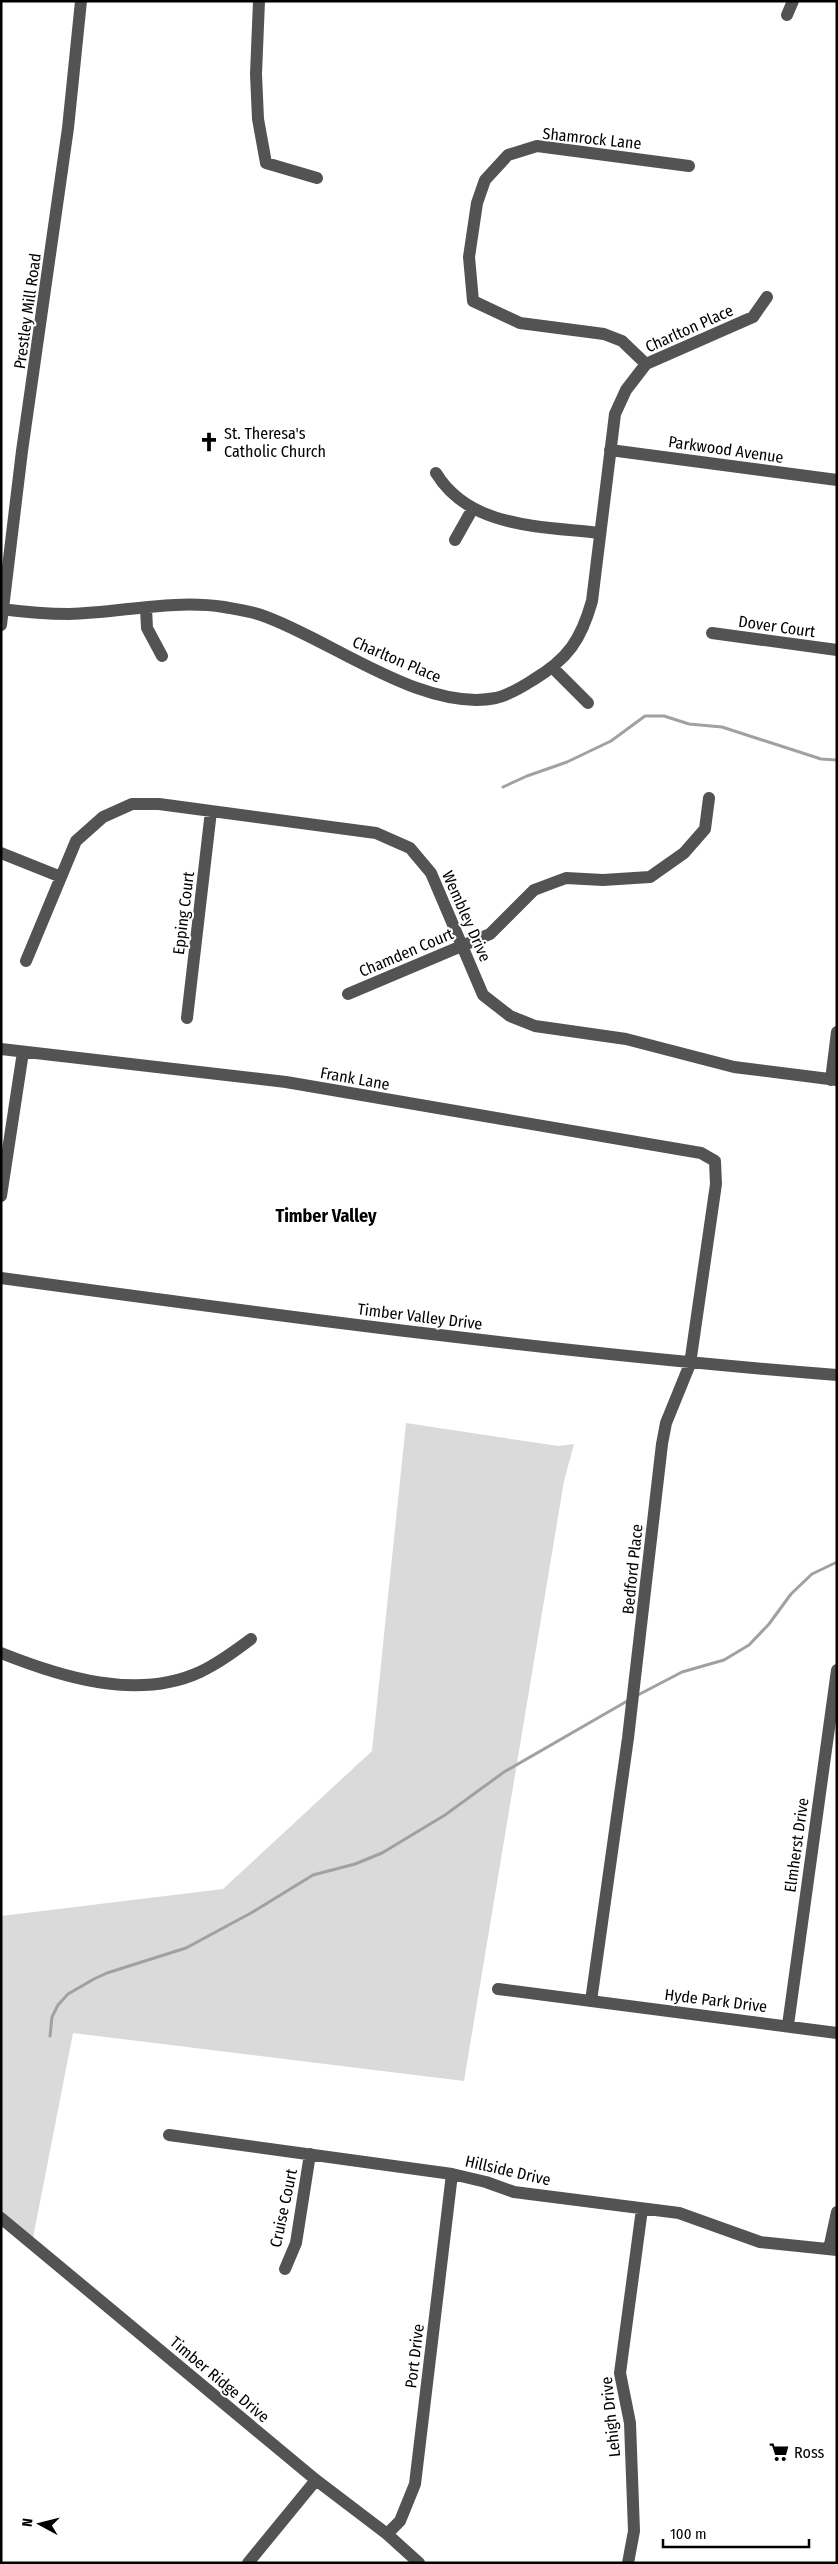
<svg xmlns="http://www.w3.org/2000/svg" width="838" height="2564" font-family="'Fira Sans Condensed',sans-serif">
	<rect width="100%" height="100%" fill="#fff"/>
	<!-- green -->
	<path fill="#dadada" d="M 406,1423 L 558,1446 L 574,1444 L 564,1481 L 464,2081 L 73,2033 L 32,2243 L 1,2218 L 1,1916 L 223,1889 L 372,1751 Z"/>
	<g fill="none" stroke-linecap="round" stroke-linejoin="round">
		<!-- stream -->
		<path stroke="#a1a1a1" stroke-width="3" d="M 503,787 L 527,776 L 567,762 L 611,741 L 645,716 L 664,716 L 689,724 L 722,727 L 821,759 L 837,760
			M 636,1696 L 682,1672 L 724,1660 L 749,1645 L 769,1624 L 791,1594 L 812,1574 L 837,1562
			M 50,2036 L 52,2017 L 58,2005 L 68,1994 L 94,1979 L 107,1973 L 186,1948 L 251,1913 L 313,1875 L 355,1864 L 382,1853 L 445,1815 L 504,1772 L 629,1700"/>
		<!-- minor -->
		<path stroke="#535353" stroke-width="12" d="M 259,1 L 256,74 L 258,119 L 266,163 L 317,178
			M 787,15 L 793,1
			M 646,364 L 622,341 L 604,334 L 520,323 L 473,301 L 469,257 L 477,203 L 485,180 L 508,155 L 537,146 L 689,166
			M 610,450 L 837,480
			M 436,473 C 470,529 543,526 600,533
			M 455,540 L 473,508
			M 146,608 L 147,628 L 162,656
			M 1,609 C 24,612 47,614 69,614 C 120,613 172,599 224,607 C 235,609 249,611 261,615 C 329,638 422,713 496,698 C 509,695 522,687 533,680 C 568,659 581,640 592,601 L 615,414 L 626,390 L 646,364 L 753,317 L 767,297
			M 1,625 L 22,451 L 68,128 L 81,1
			M 712,633 L 837,650
			M 553,668 L 588,703
			M 1,853 L 61,877
			M 26,961 L 76,841 L 103,817 L 132,804 L 159,804 L 376,833 L 410,848 L 431,873 L 483,995 L 510,1016 L 535,1026 L 626,1039 L 734,1067 L 837,1080
			M 348,994 L 490,934 L 534,890 L 566,878 L 603,880 L 650,877 L 684,853 L 705,829 L 709,798
			M 187,1018 L 211,811
			M 1,1049 L 286,1082 L 701,1153 L 715,1161 L 716,1184 L 690,1364 L 666,1423 L 662,1444 L 628,1738 L 591,2001
			M 831,1080 L 837,1032
			M 1,1196 L 23,1052
			M 1,1278 C 279,1316 557,1353 837,1375
			M 1,1653 C 61,1677 137,1701 200,1672 C 219,1663 235,1651 251,1639
			M 498,1989 L 837,2033
			M 788,2025 L 837,1670
			M 169,2135 L 452,2174 L 486,2182 L 514,2192 L 679,2213 L 760,2242 L 837,2250
			M 1,2218 L 316,2480 L 387,2534 L 419,2563
			M 829,2249 L 837,2212
			M 285,2269 L 296,2243 L 310,2154
			M 387,2534 L 400,2521 L 415,2484 L 452,2174
			M 248,2563 L 316,2480
			M 628,2563 L 634,2531 L 630,2423 L 620,2373 L 642,2209"/>
	</g>
	<!-- icons -->
	<defs>
		<symbol id="church-bare" viewBox="-9 -9 18 18"><path d="M-1.2-6h2.4v3.5h3.3v2.4h-3.3V6h-2.4V-.1h-3.3v-2.4h3.3Z" fill="#000" stroke="#fff" stroke-width="2.5" paint-order="stroke"/></symbol>
		<symbol id="supermarket-bare" viewBox="-9 -9 18 18"><path d="M-6-5.5h2.5l.6 2H6L4.5 2H-2.5L-4.4-4H-6ZM-1.5 3.2a1.3 1.3 0 1 0 .1 0ZM3 3.2a1.3 1.3 0 1 0 .1 0Z" fill="#000" stroke="#fff" stroke-width="2.5" paint-order="stroke"/></symbol>
	</defs>
	<g fill-rule="evenodd">
		<use href="#church-bare" x="195" y="428" width="28" height="28"/>
		<use href="#supermarket-bare" x="765" y="2438" width="28" height="28"/>
	</g>
	<g text-anchor="middle" stroke-width="4" stroke-linejoin="round" paint-order="stroke">
		<!-- street labels -->
		<g font-size="16" fill="#000" stroke="#fff">
			<text transform="translate(592 138) rotate(6)" y="6">Shamrock Lane</text>
			<text transform="translate(27 311) rotate(-82)" y="6">Prestley Mill Road</text>
			<text transform="translate(689 328) rotate(-24)" y="6">Charlton Place</text>
			<text transform="translate(726 449) rotate(8)" y="6">Parkwood Avenue</text>
			<text transform="translate(777 626) rotate(8)" y="6">Dover Court</text>
			<text transform="translate(397 659) rotate(23)" y="6">Charlton Place</text>
			<text transform="translate(183 913) rotate(-83)" y="6">Epping Court</text>
			<text transform="translate(467 916) rotate(66)" y="6">Wembley Drive</text>
			<text transform="translate(406 952) rotate(-23)" y="6">Chamden Court</text>
			<text transform="translate(355 1078) rotate(10)" y="6">Frank Lane</text>
			<text transform="translate(420 1316) rotate(7)" y="6">Timber Valley Drive</text>
			<text transform="translate(632 1569) rotate(-84)" y="6">Bedford Place</text>
			<text transform="translate(796 1845) rotate(-82)" y="6">Elmherst Drive</text>
			<text transform="translate(716 2000) rotate(7)" y="6">Hyde Park Drive</text>
			<text transform="translate(508 2170) rotate(13)" y="6">Hillside Drive</text>
			<text transform="translate(283 2208) rotate(-78)" y="6">Cruise Court</text>
			<text transform="translate(414 2356) rotate(-83)" y="6">Port Drive</text>
			<text transform="translate(220 2379) rotate(40)" y="6">Timber Ridge Drive</text>
			<text transform="translate(610 2417) rotate(-96)" y="6">Lehigh Drive</text>
		</g>
		<!-- poi labels -->
		<g font-size="16" fill="#000" stroke="#fff" text-anchor="start">
			<text x="224" y="439">St. Theresa's<tspan x="224" dy="18">Catholic Church</tspan></text>
			<text x="794" y="2458">Ross</text>
		</g>
		<!-- neighbourhood labels -->
		<g font-size="18" font-weight="bold" fill="#000" stroke="#fff">
			<text x="326" y="1222">Timber Valley</text>
		</g>
	</g>
	<!-- border -->
	<rect width="838" height="2564" fill="none" stroke="#000000" stroke-width="5"/>
	<!-- north arrow -->
	<g transform="translate(40 2524) rotate(277)" stroke="#ffffff" stroke-width="4" paint-order="stroke">
	<path d="M0-4L9 19L0 12L-9 19Z" fill="#000000"/>
	<text y="-8" font-size="14" font-weight="bold" text-anchor="middle" fill="#000000">N</text>
	</g>
	<!-- scale -->
	<path d="M663 2539v8h146v-8" fill="none" stroke="#000000" stroke-width="2.5"/>
	<text x="670" y="2539" font-size="15" fill="#000000" stroke="#ffffff" stroke-width="4" paint-order="stroke">100 m</text>
</svg>
